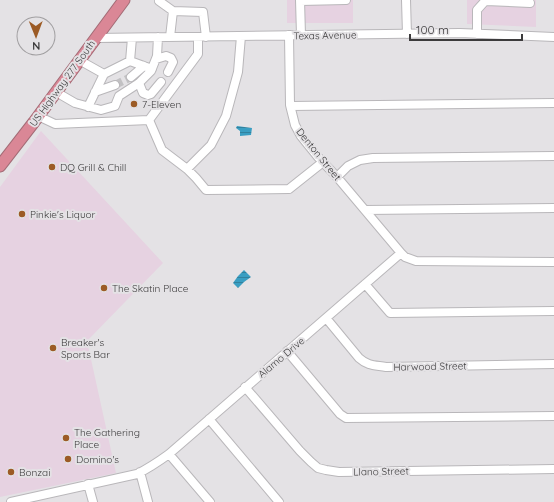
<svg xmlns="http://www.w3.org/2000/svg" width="554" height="502" font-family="Quicksand,sans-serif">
	<defs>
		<pattern id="water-rules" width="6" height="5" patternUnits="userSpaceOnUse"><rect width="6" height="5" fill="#3a9ec2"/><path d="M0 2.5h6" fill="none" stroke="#32829f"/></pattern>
	</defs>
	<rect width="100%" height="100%" fill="#e4e2e5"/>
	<!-- commercial -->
	<path fill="#e6d2e1" d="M 287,0 L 353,0 L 353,23 L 287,23 Z
		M 467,0 L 536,0 L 536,27 L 467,24 Z
		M 41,131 L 163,263 L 87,341 L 116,473 L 0,497 L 0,187 Z"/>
	<!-- water -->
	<path fill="url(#water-rules)" d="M 237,126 L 252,128 L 251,135 L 240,136 L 240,131 L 236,128 Z
		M 244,270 L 251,277 L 244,282 L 238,288 L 233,283 L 238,276 Z"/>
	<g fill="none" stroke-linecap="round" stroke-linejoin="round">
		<!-- minor-tunnel -->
		<path stroke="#c2c1c3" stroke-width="8" stroke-dasharray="8 4" stroke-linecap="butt" d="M 115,85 L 131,77"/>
		<defs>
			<path id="minor" d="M 160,0 L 159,1 L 173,11 L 170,37
				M 300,0 L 301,35
				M 406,0 L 407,34
				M 300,1 L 346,0
				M 486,1 L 530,3
				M 173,11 L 203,12 L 206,37
				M 477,34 L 477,10 L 486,0
				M 289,35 L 290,105 L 295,125 L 301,136 L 318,157 L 337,177 L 401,253
				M 198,37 L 198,54 L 149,120 L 162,150 L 187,169 L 211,145 L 226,116 L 238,72 L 241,36
				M 96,38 L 460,33 L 554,37
				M 156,59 L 166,56 L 171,58 L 173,62 L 168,72
				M 79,60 L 104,74 L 130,61 L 132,38
				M 130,61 L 152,69
				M 131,77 L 144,66
				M 139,83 L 143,93 L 148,95 L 151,94 L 161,82
				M 56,92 L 75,103 L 101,110 L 115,106 L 119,96 L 139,83 L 151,71 L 157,56 L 158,37
				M 95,92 L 115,85
				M 291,106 L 554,103
				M 88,107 L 104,74
				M 38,116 L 55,124 L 149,120
				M 187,169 L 196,178 L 206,190 L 289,189 L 323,162
				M 337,177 L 348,166 L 360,160 L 373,158 L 554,156
				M 365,210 L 554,208
				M 365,284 L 390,313 L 554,311
				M 326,318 L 359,358 C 368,366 374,365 386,367 L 554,364
				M 287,351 L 340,414 L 346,418 L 554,416
				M 245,387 L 300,451 L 311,462 L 318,468 L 326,470 L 339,472 L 554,469
				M 209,419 L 279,502
				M 169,454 L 210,502
				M 140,472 L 148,502
				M 88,484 L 93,502
				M 11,502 L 137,474 C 149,468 158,462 169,454 L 401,253 L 405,257 L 416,261 L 554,262"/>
			<path id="highway" d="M 0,166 L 34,122 L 124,0"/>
		</defs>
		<!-- minor casing -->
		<use href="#minor" stroke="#b9b7ba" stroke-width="10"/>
		<!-- highway casing -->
		<use href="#highway" stroke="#a36c76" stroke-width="13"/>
		<!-- minor -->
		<use href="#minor" stroke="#fff" stroke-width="8"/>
		<!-- highway -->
		<use href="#highway" stroke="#da8796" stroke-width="11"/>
	</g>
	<!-- markers -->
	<g fill="#9c5b25" stroke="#e4e2e5" stroke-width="1.5">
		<circle cx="134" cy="104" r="4"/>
		<circle cx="52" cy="167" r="4"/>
		<circle cx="22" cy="214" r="4"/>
		<circle cx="104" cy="288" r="4"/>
		<circle cx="53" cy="348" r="4"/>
		<circle cx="66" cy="438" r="4"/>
		<circle cx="68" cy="459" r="4"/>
		<circle cx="11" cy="472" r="4"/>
	</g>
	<g text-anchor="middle" stroke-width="4" stroke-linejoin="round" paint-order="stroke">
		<!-- street labels -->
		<g font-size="10" fill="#3c3b3c" stroke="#e4e2e5">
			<text transform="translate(325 35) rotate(-1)" y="4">Texas Avenue</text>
			<text transform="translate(62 83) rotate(-54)" y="4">US Highway 277 South</text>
			<text transform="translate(319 154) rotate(51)" y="4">Denton Street</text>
			<text transform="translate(281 357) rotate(-40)" y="4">Alamo Drive</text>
			<text transform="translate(430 366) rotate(-1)" y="4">Harwood Street</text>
			<text transform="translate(381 471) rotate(-1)" y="4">Llano Street</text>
		</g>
		<!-- poi labels -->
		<g font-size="10" fill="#3c3b3c" stroke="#e4e2e5" text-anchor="start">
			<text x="142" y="108">7-Eleven</text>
			<text x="60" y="171">DQ Grill &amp; Chill</text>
			<text x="30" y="218">Pinkie's Liquor</text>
			<text x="112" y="292">The Skatin Place</text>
			<text x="61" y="346">Breaker's<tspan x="61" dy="12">Sports Bar</tspan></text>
			<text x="74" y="436">The Gathering<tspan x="74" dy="12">Place</tspan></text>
			<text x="76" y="463">Domino's</text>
			<text x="19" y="476">Bonzai</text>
		</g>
	</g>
	<!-- north arrow -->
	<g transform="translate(36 36) rotate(179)"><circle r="19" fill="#e4e2e5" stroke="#a19fa1"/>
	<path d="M0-3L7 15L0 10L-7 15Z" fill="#9c5b25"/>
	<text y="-6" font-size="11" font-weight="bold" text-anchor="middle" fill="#3c3b3c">N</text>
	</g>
	<!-- scale -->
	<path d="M410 34v6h112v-6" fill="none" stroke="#3c3b3c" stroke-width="2"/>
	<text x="416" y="34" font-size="12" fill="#3c3b3c" stroke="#e4e2e5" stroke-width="3" paint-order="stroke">100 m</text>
</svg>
